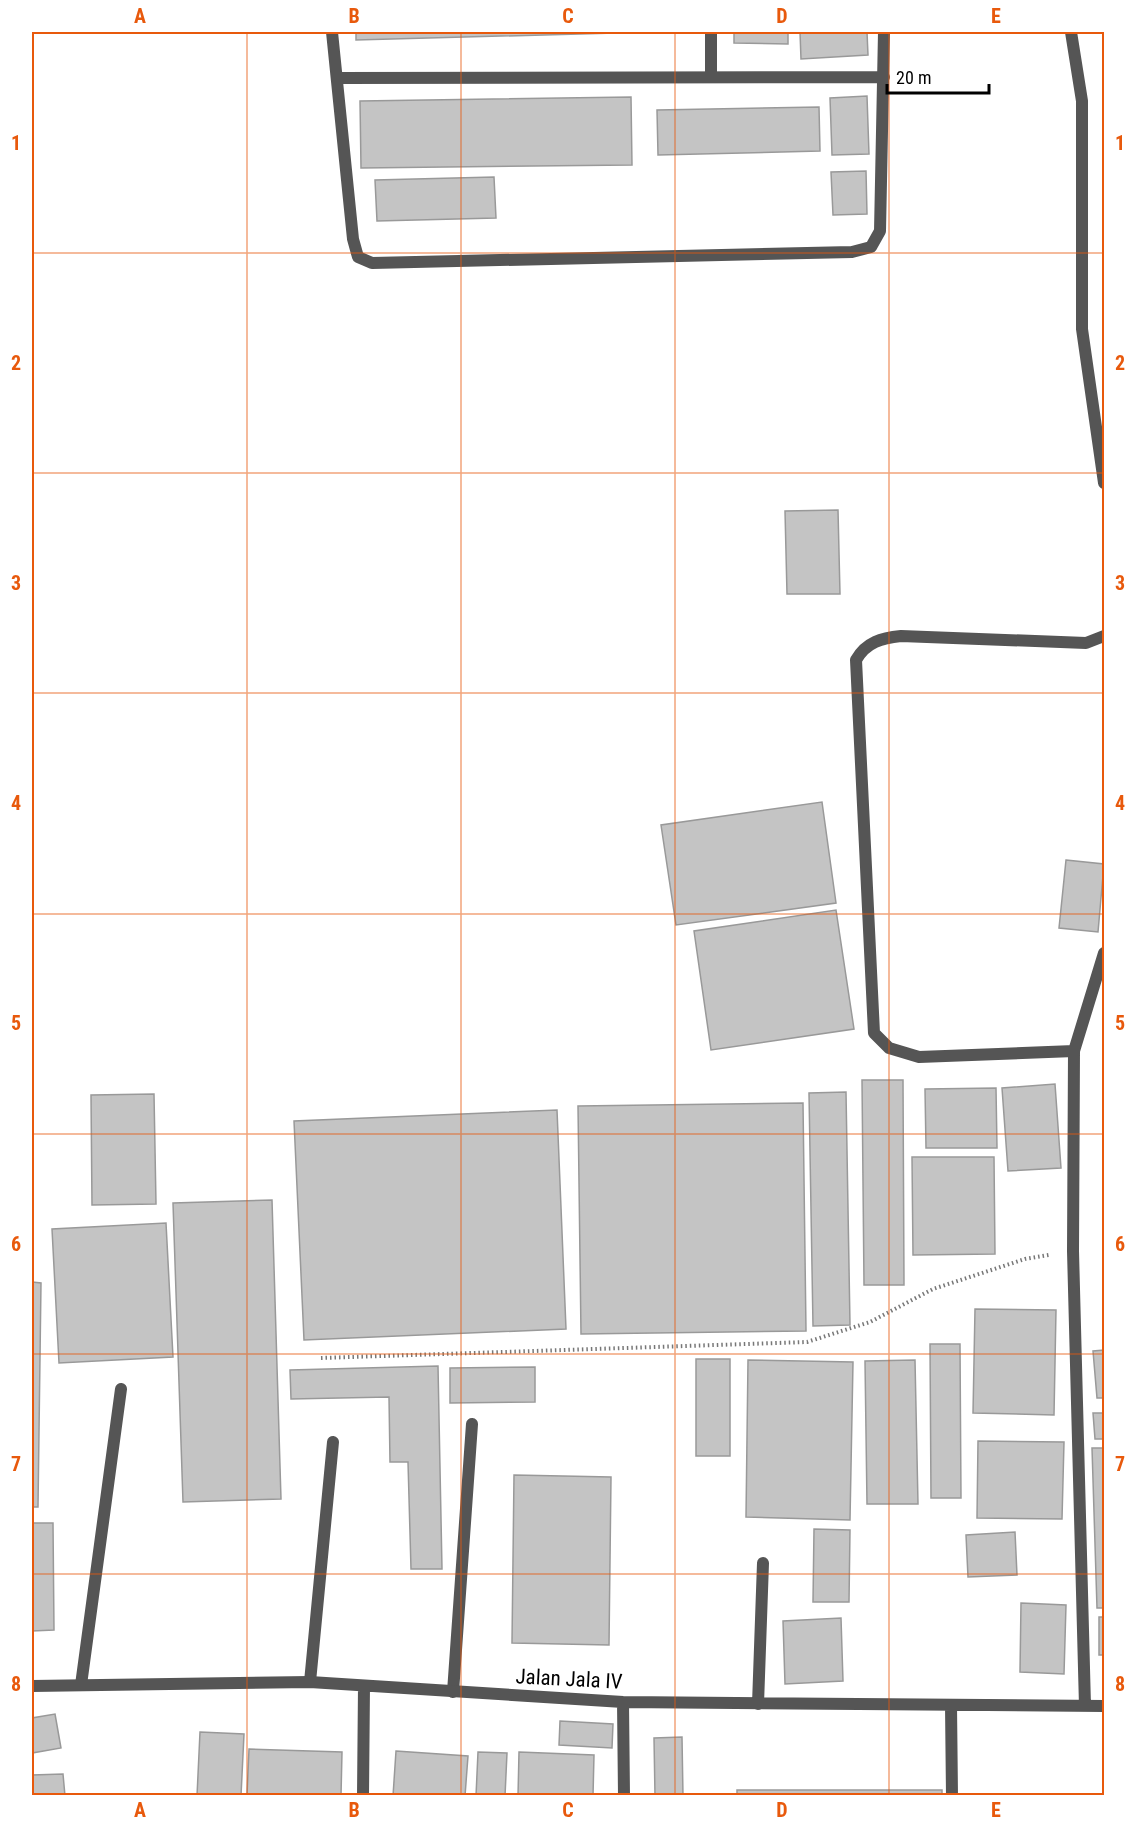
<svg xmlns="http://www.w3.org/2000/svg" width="1136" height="1827" font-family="'Roboto Condensed',sans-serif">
	<rect width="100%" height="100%" fill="#fff"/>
	<!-- building -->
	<path fill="#c4c4c4" stroke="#999" stroke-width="1.5" d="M 356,32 L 652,32 L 356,40 Z
		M 734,32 L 788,32 L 788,44 L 734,43 Z
		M 800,32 L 867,32 L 868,55 L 801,59 Z
		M 867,96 L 869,154 L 832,155 L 830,98 Z
		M 631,97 L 632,165 L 361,168 L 360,101 Z
		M 819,107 L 820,151 L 658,155 L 657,110 Z
		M 866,171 L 867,214 L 833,215 L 831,172 Z
		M 494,177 L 496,218 L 377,221 L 375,180 Z
		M 838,510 L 840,594 L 787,594 L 785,511 Z
		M 822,802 L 836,903 L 676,925 L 661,825 Z
		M 1066,860 L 1104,864 L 1098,932 L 1059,928 Z
		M 836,910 L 854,1029 L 711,1050 L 694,931 Z
		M 862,1080 L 903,1080 L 904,1285 L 864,1285 Z
		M 1055,1084 L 1061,1168 L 1008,1171 L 1002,1088 Z
		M 996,1088 L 997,1148 L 926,1148 L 925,1089 Z
		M 846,1092 L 850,1325 L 813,1326 L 809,1093 Z
		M 154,1094 L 156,1204 L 92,1205 L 91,1095 Z
		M 803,1103 L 806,1331 L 581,1334 L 578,1106 Z
		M 557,1110 L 566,1329 L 304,1340 L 294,1121 Z
		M 912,1157 L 994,1157 L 995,1254 L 913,1255 Z
		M 272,1200 L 281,1499 L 183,1502 L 173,1203 Z
		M 166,1223 L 173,1357 L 59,1363 L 52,1229 Z
		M 32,1282 L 41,1283 L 38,1507 L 32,1507 Z
		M 975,1309 L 1056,1310 L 1054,1415 L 973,1413 Z
		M 930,1344 L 960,1344 L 961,1498 L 931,1498 Z
		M 1104,1350 L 1104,1398 L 1097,1398 L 1093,1351 Z
		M 696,1359 L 730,1359 L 730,1456 L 696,1456 Z
		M 748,1360 L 853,1362 L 850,1520 L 746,1517 Z
		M 915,1360 L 918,1504 L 867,1504 L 865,1361 Z
		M 438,1366 L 442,1569 L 411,1569 L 408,1462 L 390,1462 L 389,1397 L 291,1399 L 290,1370 Z
		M 535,1367 L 535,1402 L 450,1403 L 450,1368 Z
		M 1093,1413 L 1104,1413 L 1104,1439 L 1095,1439 Z
		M 978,1441 L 1064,1442 L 1062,1519 L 977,1518 Z
		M 1092,1448 L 1104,1448 L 1104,1608 L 1097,1608 Z
		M 514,1475 L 611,1477 L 609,1645 L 512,1643 Z
		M 32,1523 L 53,1523 L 54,1630 L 32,1631 Z
		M 814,1529 L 850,1530 L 849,1602 L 813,1602 Z
		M 1015,1532 L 1017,1575 L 968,1577 L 966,1535 Z
		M 1021,1603 L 1066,1605 L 1064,1674 L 1020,1672 Z
		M 1099,1617 L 1104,1617 L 1104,1655 L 1099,1655 Z
		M 841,1618 L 843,1681 L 785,1684 L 783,1621 Z
		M 55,1714 L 61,1748 L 32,1753 L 32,1718 Z
		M 560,1721 L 613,1724 L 612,1748 L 559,1745 Z
		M 200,1732 L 244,1734 L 241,1796 L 197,1796 Z
		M 682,1737 L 683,1796 L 655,1796 L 654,1738 Z
		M 249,1749 L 342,1752 L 341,1796 L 247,1796 Z
		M 396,1751 L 468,1756 L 465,1796 L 393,1796 Z
		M 478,1752 L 507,1753 L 505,1796 L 476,1796 Z
		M 519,1752 L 594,1755 L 593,1796 L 518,1796 Z
		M 63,1774 L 65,1796 L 32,1796 L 32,1775 Z
		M 737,1790 L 942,1790 L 942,1796 L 737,1796 Z"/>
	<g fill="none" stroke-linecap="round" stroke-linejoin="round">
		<!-- path -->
		<path stroke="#777" stroke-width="4" stroke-dasharray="1.5 3" stroke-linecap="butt" d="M 321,1358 L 807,1342 L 870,1322 L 933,1289 L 1025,1259 L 1049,1255"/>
		<!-- lane -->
		<path stroke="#555" stroke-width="12" d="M 310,1682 L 333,1442
			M 81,1685 L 121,1389
			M 453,1692 L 472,1424"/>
		<!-- street -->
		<path stroke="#555" stroke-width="12" d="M 332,32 L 353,239 L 358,257 L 372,263 L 852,252 L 871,247 L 880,231 L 884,32
			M 1071,32 L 1082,101 L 1082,329 L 1104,483
			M 711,77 L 711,32
			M 337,78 L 884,77
			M 1074,1051 L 1104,953
			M 32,1686 L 310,1682 L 623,1702 L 1104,1706
			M 623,1702 L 624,1796
			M 758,1704 L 763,1563
			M 951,1705 L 952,1796
			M 1085,1706 L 1073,1251 L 1074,1051 L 919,1057 L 889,1048 L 874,1033 L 856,660 C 866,642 882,638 901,636 L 1086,643 L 1104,636
			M 363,1796 L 364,1686"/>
	</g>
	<!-- grid -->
	<path fill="none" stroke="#e8590c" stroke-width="1.5" stroke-opacity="0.55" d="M 247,32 L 247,1796M 461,32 L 461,1796M 675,32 L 675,1796M 889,32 L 889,1796M 32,253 L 1104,253M 32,473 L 1104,473M 32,693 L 1104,693M 32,914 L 1104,914M 32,1134 L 1104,1134M 32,1354 L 1104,1354M 32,1574 L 1104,1574"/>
	<g text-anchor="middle" stroke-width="6" stroke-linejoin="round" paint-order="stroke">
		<!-- street labels -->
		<g font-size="21" fill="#000" stroke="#fff">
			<text transform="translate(569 1679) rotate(3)" y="7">Jalan Jala IV</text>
		</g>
	</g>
	<!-- border -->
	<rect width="1136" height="1827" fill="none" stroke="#ffffff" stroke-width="66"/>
	<!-- scale -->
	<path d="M887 84v9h102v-9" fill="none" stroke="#000000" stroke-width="3"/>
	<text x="896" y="84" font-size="18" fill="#000000" stroke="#ffffff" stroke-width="4.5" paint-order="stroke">20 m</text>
	<rect x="33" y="33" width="1070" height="1761" fill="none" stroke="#e8590c" stroke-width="2"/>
	<g font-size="20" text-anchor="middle" font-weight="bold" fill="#e8590c">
		<text x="140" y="23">A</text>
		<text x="354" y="23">B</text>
		<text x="568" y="23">C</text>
		<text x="782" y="23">D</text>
		<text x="996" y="23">E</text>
		<text x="16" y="150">1</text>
		<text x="1120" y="150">1</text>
		<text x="16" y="370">2</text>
		<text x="1120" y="370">2</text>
		<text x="16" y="590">3</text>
		<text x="1120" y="590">3</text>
		<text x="16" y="810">4</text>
		<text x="1120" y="810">4</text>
		<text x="16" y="1030">5</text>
		<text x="1120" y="1030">5</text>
		<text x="16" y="1251">6</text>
		<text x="1120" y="1251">6</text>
		<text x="16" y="1471">7</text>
		<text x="1120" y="1471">7</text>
		<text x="16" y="1691">8</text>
		<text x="1120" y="1691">8</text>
		<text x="140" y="1817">A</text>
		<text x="354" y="1817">B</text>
		<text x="568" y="1817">C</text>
		<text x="782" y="1817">D</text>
		<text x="996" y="1817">E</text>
	</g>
</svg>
